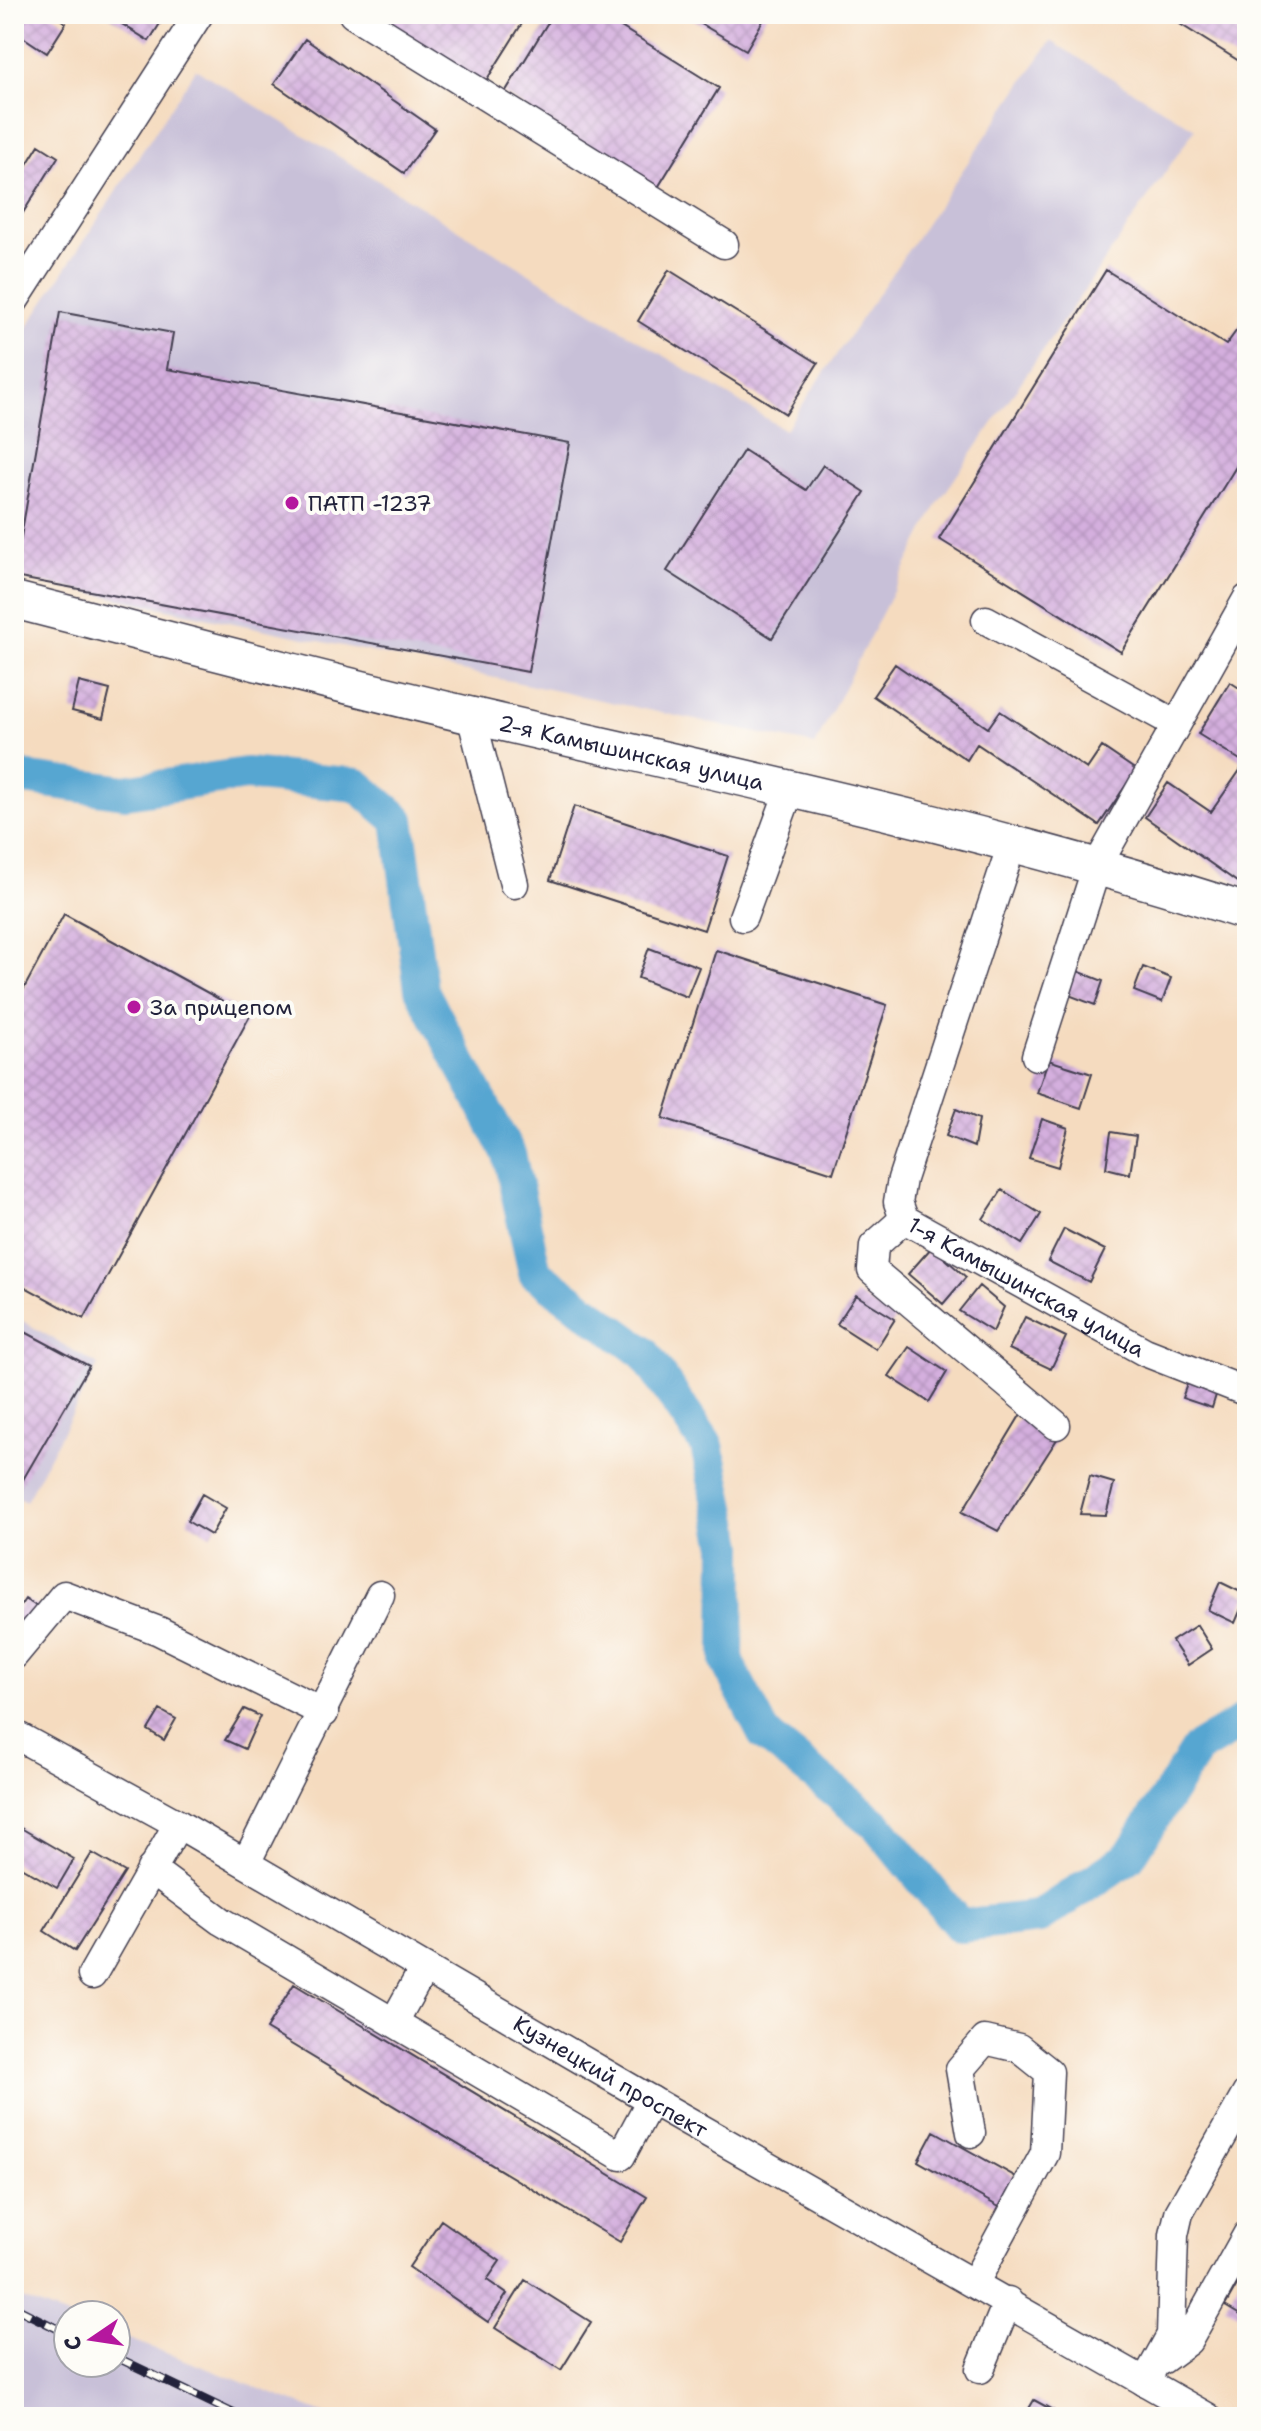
<svg xmlns="http://www.w3.org/2000/svg" width="1261" height="2431" font-family="'Shantell Sans',sans-serif">
	<defs>
		<pattern id="building-cross-hatch" width="8" height="8" patternUnits="userSpaceOnUse" patternTransform="scale(2)"><rect width="8" height="8" fill="#d4afde"/><path d="M0 0l8 8M0 8l8-8" fill="none" stroke="#b696bf"/></pattern>
	</defs>
	<rect width="100%" height="100%" fill="#fdfcf7"/>
	<filter id="ink" filterUnits="userSpaceOnUse"><feTurbulence type="fractalNoise" baseFrequency=".0125" numOctaves="2"/><feDisplacementMap in="SourceGraphic" scale="16" xChannelSelector="R" yChannelSelector="G"/><feConvolveMatrix kernelMatrix="1 2 1 2 8 2 1 2 1" color-interpolation-filters="sRGB"/></filter>
	<filter id="wash" filterUnits="userSpaceOnUse"><feTurbulence type="fractalNoise" baseFrequency=".006" numOctaves="4" result="noise"/><feDisplacementMap in="SourceGraphic" scale="32" xChannelSelector="R" yChannelSelector="G"/><feGaussianBlur stdDeviation="1.8" result="paint"/><feColorMatrix in="noise" values="0 0 0 0 0 0 0 0 0 0 0 0 0 0 0 0 0 1.4 0 .05"/><feComposite in="paint" operator="in"/></filter>
	<g filter="url(#wash)">
		<rect width="100%" height="100%" fill="#f5dbbf"/>
		<!-- industrial -->
		<path fill="#c8c0d8" d="M 1051,41 L 1195,129 L 938,503 L 815,745 L 14,577 L 14,348 L 196,69 L 785,430 Z
			M 14,1316 L 98,1365 L 26,1501 L 17,1497 L 14,1503 Z
			M 14,2296 L 68,2316 L 68,2363 L 116,2363 L 116,2334 L 334,2417 L 14,2417 Z"/>
		<g fill="none" stroke-linecap="round" stroke-linejoin="round">
			<!-- river -->
			<path stroke="#57a6d1" stroke-width="34" d="M 14,773 L 24,778 L 125,792 L 246,774 L 357,785 L 398,820 L 421,989 L 509,1154 L 535,1273 L 644,1353 L 707,1446 L 728,1546 L 727,1662 L 764,1734 L 877,1825 L 960,1926 L 1039,1917 L 1129,1857 L 1197,1749 L 1247,1719"/>
		</g>
		<g id="blocks">
			<!-- building -->
			<path fill="url(#building-cross-hatch)" d="M 14,14 L 52,14 L 66,23 L 47,53 L 14,31 Z
				M 106,14 L 166,14 L 149,41 Z
				M 374,14 L 528,14 L 484,84 Z
				M 553,14 L 600,14 L 719,88 L 657,189 L 504,94 Z
				M 684,14 L 767,14 L 746,50 Z
				M 1164,14 L 1247,14 L 1247,66 Z
				M 305,39 L 435,129 L 404,173 L 274,84 Z
				M 39,145 L 58,157 L 14,227 L 14,185 Z
				M 669,270 L 818,363 L 786,414 L 638,321 Z
				M 1106,270 L 1226,345 L 1247,316 L 1247,449 L 1121,652 L 939,539 Z
				M 60,312 L 173,333 L 167,369 L 570,443 L 528,672 L 14,577 Z
				M 744,450 L 806,490 L 823,465 L 865,492 L 772,638 L 667,571 Z
				M 895,664 L 988,728 L 1000,711 L 1087,769 L 1102,747 L 1136,770 L 1099,825 L 977,744 L 967,760 L 873,696 Z
				M 79,682 L 110,690 L 103,719 L 72,711 Z
				M 1230,682 L 1247,693 L 1247,889 L 1145,817 L 1168,783 L 1211,812 L 1245,763 L 1198,734 Z
				M 574,806 L 728,856 L 704,930 L 550,880 Z
				M 64,914 L 250,1016 L 84,1319 L 14,1281 L 14,1007 Z
				M 649,948 L 699,967 L 687,997 L 638,978 Z
				M 716,950 L 887,1005 L 833,1173 L 663,1118 Z
				M 1143,967 L 1171,978 L 1162,1002 L 1134,991 Z
				M 1075,970 L 1103,981 L 1095,1005 L 1066,994 Z
				M 1048,1060 L 1092,1074 L 1081,1108 L 1037,1093 Z
				M 956,1109 L 979,1119 L 974,1147 L 946,1136 Z
				M 1042,1119 L 1068,1128 L 1058,1167 L 1029,1158 Z
				M 1111,1132 L 1136,1136 L 1130,1174 L 1106,1168 Z
				M 1002,1190 L 1041,1214 L 1022,1244 L 983,1219 Z
				M 1064,1229 L 1105,1250 L 1089,1282 L 1048,1261 Z
				M 932,1247 L 966,1277 L 943,1304 L 908,1274 Z
				M 979,1286 L 1004,1307 L 993,1332 L 959,1311 Z
				M 856,1295 L 895,1319 L 876,1349 L 837,1324 Z
				M 1025,1317 L 1066,1337 L 1051,1369 L 1009,1349 Z
				M 14,1326 L 89,1366 L 14,1495 Z
				M 909,1347 L 947,1372 L 929,1402 L 889,1376 Z
				M 1190,1376 L 1219,1385 L 1212,1408 L 1182,1398 Z
				M 1024,1409 L 1061,1433 L 998,1531 L 962,1512 Z
				M 1090,1476 L 1114,1483 L 1106,1515 L 1080,1514 Z
				M 202,1494 L 226,1508 L 211,1535 L 187,1521 Z
				M 1220,1582 L 1247,1595 L 1235,1623 L 1208,1610 Z
				M 25,1599 L 39,1608 L 28,1628 L 14,1621 L 14,1615 Z
				M 1197,1625 L 1212,1649 L 1188,1665 L 1172,1641 Z
				M 244,1709 L 260,1716 L 245,1749 L 225,1740 Z
				M 160,1710 L 176,1719 L 164,1740 L 148,1730 Z
				M 14,1824 L 74,1859 L 57,1888 L 14,1863 Z
				M 92,1853 L 125,1872 L 75,1951 L 44,1931 Z
				M 294,1984 L 647,2197 L 620,2242 L 266,2029 Z
				M 934,2131 L 1016,2177 L 999,2207 L 918,2161 Z
				M 441,2220 L 500,2261 L 487,2280 L 507,2294 L 488,2322 L 409,2267 Z
				M 1242,2276 L 1247,2279 L 1247,2319 L 1225,2306 Z
				M 525,2280 L 591,2322 L 561,2370 L 495,2328 Z
				M 1034,2400 L 1056,2412 L 1053,2417 L 1024,2417 Z"/>
		</g>
	</g>
	<g filter="url(#ink)">
		<use href="#blocks" fill-opacity="0" stroke="#423e4f" stroke-width="2"/>
		<g fill="none" stroke-linecap="round" stroke-linejoin="round">
			<defs>
				<g id="minor">
					<path d="M 353,14 L 724,244"/>
					<path d="M 14,301 L 199,14"/>
					<path d="M 986,620 L 1176,724"/>
					<path d="M 471,715 L 514,884"/>
					<path id="s1" d="M 1012,844 L 902,1179 L 898,1202 L 904,1219 L 1145,1352 L 1247,1392"/>
					<path d="M 743,917 L 791,786"/>
					<path d="M 1036,1056 L 1097,866 L 1247,599"/>
					<path d="M 904,1219 L 874,1246 L 872,1270 L 1056,1425"/>
					<path d="M 14,1655 L 64,1595 L 159,1631 L 324,1713"/>
					<path id="s2" d="M 14,1734 L 178,1824 L 642,2095 L 1207,2417"/>
					<path d="M 246,1863 L 380,1595"/>
					<path d="M 151,1869 L 221,1921 L 621,2156 L 651,2100"/>
					<path d="M 92,1975 L 178,1824"/>
					<path d="M 394,2022 L 424,1968"/>
					<path d="M 971,2133 L 960,2069 L 985,2040 L 1019,2048 L 1049,2072 L 1045,2153 L 975,2282"/>
					<path d="M 1162,2360 L 1188,2341 L 1247,2235"/>
					<path d="M 980,2369 L 1008,2301"/>
					<path d="M 1145,2382 L 1171,2335 L 1174,2235 L 1179,2213 L 1247,2093"/>
				</g>
				<g id="major">
					<path id="s3" d="M 14,600 C 167,639 319,680 473,716 C 732,776 993,830 1247,912"/>
				</g>
			</defs>
			<!-- minor casing -->
			<use href="#minor" stroke="#423e4f" stroke-width="31"/>
			<!-- major casing -->
			<use href="#major" stroke="#423e4f" stroke-width="39"/>
			<!-- minor -->
			<use href="#minor" stroke="#fff" stroke-width="28"/>
			<!-- major -->
			<use href="#major" stroke="#fff" stroke-width="36"/>
			<defs>
				<path id="rail" d="M 14,2307 L 68,2334
					M 116,2357 L 241,2417"/>
			</defs>
			<!-- rail casing -->
			<use href="#rail" stroke="#22223b" stroke-width="9"/>
			<!-- rail -->
			<use href="#rail" stroke="#fdfcf7" stroke-width="6" stroke-dasharray="18" stroke-linecap="butt"/>
		</g>
	</g>
	<!-- markers -->
	<g fill="#b5179e" stroke="#fdfcf7" stroke-width="3">
		<circle cx="292" cy="503" r="8"/>
		<circle cx="134" cy="1007" r="8"/>
	</g>
	<g text-anchor="middle" stroke-width="8" stroke-linejoin="round" paint-order="stroke">
		<!-- poi labels -->
		<g font-size="22" fill="#22223b" stroke="#fdfcf7" text-anchor="start">
			<text x="308" y="511">ПАТП -1237</text>
			<text x="150" y="1015">За прицепом</text>
		</g>
		<!-- street labels -->
		<g font-size="22" fill="#22223b" stroke="#fdfcf7">
			<text dy="8" stroke="none"><textPath href="#s3" startOffset="636">2-я Камышинская улица</textPath></text>
			<text dy="8" stroke="none"><textPath href="#s1" startOffset="534">1-я Камышинская улица</textPath></text>
			<text dy="8" stroke="none"><textPath href="#s2" startOffset="688">Кузнецкий проспект</textPath></text>
		</g>
	</g>
	<!-- margin -->
	<rect width="1261" height="2431" fill="none" stroke="#fdfcf7" stroke-width="48"/>
	<!-- north arrow -->
	<g transform="translate(92 2339) rotate(257)"><circle r="38" fill="#fdfcf7" stroke="#a5a5ac" stroke-width="2"/>
	<path d="M0-6L14 30L0 20L-14 30Z" fill="#b5179e"/>
	<text y="-12" font-size="22" font-weight="bold" text-anchor="middle" fill="#22223b">С</text>
	</g>
</svg>
